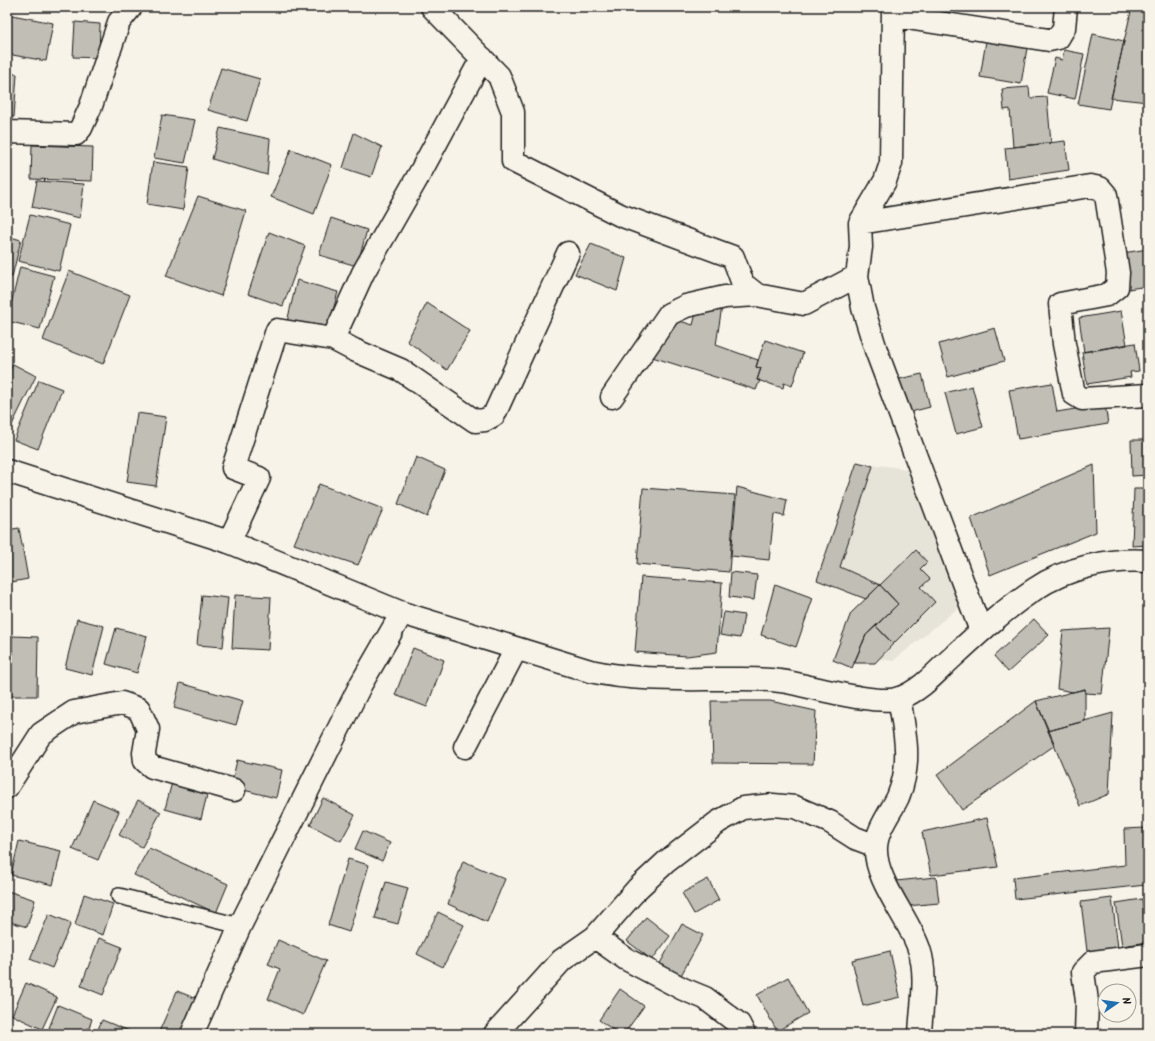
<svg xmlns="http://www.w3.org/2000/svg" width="1155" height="1041" font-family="Kalam,sans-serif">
	<rect width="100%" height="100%" fill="#f7f3e8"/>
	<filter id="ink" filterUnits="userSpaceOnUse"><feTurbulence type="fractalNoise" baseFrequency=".025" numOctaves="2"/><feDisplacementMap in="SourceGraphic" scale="8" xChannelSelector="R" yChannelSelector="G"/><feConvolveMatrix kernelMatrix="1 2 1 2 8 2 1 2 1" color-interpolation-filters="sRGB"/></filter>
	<g filter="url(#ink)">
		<!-- built -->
		<path fill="#e6e3d9" d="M 857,462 L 914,470 L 963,604 L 893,661 L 850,655 L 866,599 L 817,580 Z"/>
		<!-- building -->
		<path fill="#c0beb5" stroke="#1c1c1c" d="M 1132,7 L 1148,7 L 1148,102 L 1111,98 Z
			M 7,14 L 53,23 L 46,61 L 7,54 Z
			M 75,22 L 100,24 L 99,58 L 73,57 Z
			M 1093,34 L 1124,41 L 1109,109 L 1078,104 Z
			M 987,35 L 1028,42 L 1021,84 L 980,77 Z
			M 1064,50 L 1084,54 L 1075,99 L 1047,93 L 1055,58 L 1062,60 Z
			M 221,68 L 260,79 L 247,121 L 208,110 Z
			M 7,73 L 17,74 L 14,117 L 7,116 Z
			M 1029,87 L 1030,98 L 1047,97 L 1051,143 L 1013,147 L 1010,109 L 1004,110 L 1002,89 Z
			M 162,115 L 195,120 L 185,163 L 154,158 Z
			M 220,128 L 270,139 L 267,175 L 212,159 Z
			M 354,133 L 382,147 L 371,177 L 343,168 Z
			M 1065,141 L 1069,170 L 1008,179 L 1005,148 Z
			M 32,145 L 93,147 L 92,181 L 31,179 Z
			M 291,149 L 332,165 L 314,214 L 271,197 Z
			M 153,162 L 189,167 L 183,210 L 147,204 Z
			M 37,181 L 84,184 L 80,218 L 32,207 Z
			M 198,196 L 246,211 L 221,296 L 166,276 Z
			M 30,215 L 70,225 L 59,271 L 18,261 Z
			M 331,218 L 367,230 L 357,266 L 319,255 Z
			M 269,232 L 305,246 L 283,306 L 248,294 Z
			M 7,236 L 21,240 L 12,277 L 7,276 Z
			M 591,244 L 626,258 L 617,291 L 575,274 Z
			M 1148,249 L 1148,286 L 1128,289 L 1123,253 Z
			M 20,267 L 54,276 L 40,329 L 7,321 Z
			M 69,271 L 130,295 L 103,364 L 43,340 Z
			M 297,280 L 338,292 L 327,333 L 287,322 Z
			M 427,303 L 470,331 L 447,370 L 407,341 Z
			M 722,306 L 716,345 L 758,360 L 756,367 L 761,368 L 757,380 L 760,380 L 756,390 L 649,356 L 673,319 L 693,325 L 697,309 Z
			M 1121,311 L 1127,345 L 1084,352 L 1079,318 Z
			M 995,328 L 1004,361 L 948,377 L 939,344 Z
			M 765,340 L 803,353 L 792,386 L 784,383 L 783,388 L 757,380 L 761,368 L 756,367 Z
			M 1144,341 L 1148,341 L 1148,360 L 1145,360 Z
			M 1135,343 L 1139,371 L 1130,372 L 1131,377 L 1087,384 L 1082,352 Z
			M 13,364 L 36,376 L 8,433 L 7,376 Z
			M 922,374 L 930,407 L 907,413 L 899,379 Z
			M 39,380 L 62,389 L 38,449 L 14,440 Z
			M 1052,383 L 1057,412 L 1105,404 L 1108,424 L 1018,439 L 1009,390 Z
			M 972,386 L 983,427 L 956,434 L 945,393 Z
			M 137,413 L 166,417 L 156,486 L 127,482 Z
			M 1131,440 L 1148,440 L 1148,475 L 1132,476 Z
			M 416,457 L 445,470 L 427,517 L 398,504 Z
			M 857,462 L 873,466 L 840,567 L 880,585 L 866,599 L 817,580 Z
			M 1094,465 L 1096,532 L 990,575 L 971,518 Z
			M 319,484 L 383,509 L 358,565 L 294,544 Z
			M 737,487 L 787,500 L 784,516 L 774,514 L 769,560 L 731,556 Z
			M 643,488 L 735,495 L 729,572 L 637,564 Z
			M 1134,489 L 1148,489 L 1148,545 L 1132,546 Z
			M 19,528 L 28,579 L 7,583 L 7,530 Z
			M 916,550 L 927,562 L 920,569 L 930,579 L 921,587 L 935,602 L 893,644 L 876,626 L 898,604 L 880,585 Z
			M 731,572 L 757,575 L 754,600 L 729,597 Z
			M 641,577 L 722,583 L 717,652 L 687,656 L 635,652 Z
			M 775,584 L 813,598 L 796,647 L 761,635 Z
			M 880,585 L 898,604 L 866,635 L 852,668 L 833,660 L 851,613 Z
			M 202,595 L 228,598 L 223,647 L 197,645 Z
			M 235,595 L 271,597 L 268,650 L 232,648 Z
			M 724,612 L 744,615 L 740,638 L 720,635 Z
			M 77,619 L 104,626 L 92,675 L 65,668 Z
			M 1034,619 L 1049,635 L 1008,672 L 994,656 Z
			M 876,626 L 893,644 L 875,663 L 854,663 L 866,635 Z
			M 116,628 L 147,636 L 137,673 L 106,664 Z
			M 1109,628 L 1102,694 L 1085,693 L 1085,689 L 1073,692 L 1057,689 L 1063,631 Z
			M 12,636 L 38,637 L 37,696 L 11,696 Z
			M 413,648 L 444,660 L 427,707 L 395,695 Z
			M 180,683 L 243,701 L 236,725 L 174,708 Z
			M 1085,689 L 1085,721 L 1048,731 L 1036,701 Z
			M 711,701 L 770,701 L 816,711 L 813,764 L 713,763 Z
			M 1036,701 L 1055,745 L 962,810 L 937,775 Z
			M 1113,713 L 1109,794 L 1080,806 L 1048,731 Z
			M 237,760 L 282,770 L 276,798 L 231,787 Z
			M 172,782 L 208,791 L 201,819 L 165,809 Z
			M 323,798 L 355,815 L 341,841 L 310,825 Z
			M 93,800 L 119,811 L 98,860 L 72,849 Z
			M 138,800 L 161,812 L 142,847 L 119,835 Z
			M 987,818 L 998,867 L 931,875 L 922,832 Z
			M 1145,828 L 1146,885 L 1015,899 L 1013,878 L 1125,865 L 1124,829 Z
			M 363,831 L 390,843 L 382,861 L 355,849 Z
			M 19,841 L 61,851 L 53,885 L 11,875 Z
			M 149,848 L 228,884 L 216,913 L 134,875 Z
			M 348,859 L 369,865 L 349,932 L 328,925 Z
			M 463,861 L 505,879 L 487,922 L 448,904 Z
			M 936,877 L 939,903 L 907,906 L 896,881 Z
			M 708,879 L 719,900 L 694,914 L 682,893 Z
			M 386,882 L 408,888 L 398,924 L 375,918 Z
			M 8,891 L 35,900 L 27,927 L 7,921 Z
			M 84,894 L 113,904 L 103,935 L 75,925 Z
			M 1112,898 L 1118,948 L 1087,951 L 1081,902 Z
			M 1142,899 L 1148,942 L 1122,946 L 1116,903 Z
			M 438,912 L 464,925 L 443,967 L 417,954 Z
			M 49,914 L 71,923 L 52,968 L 30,959 Z
			M 646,917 L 670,936 L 652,960 L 627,941 Z
			M 682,924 L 703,935 L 679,979 L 658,967 Z
			M 99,938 L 122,947 L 103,995 L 81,986 Z
			M 278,940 L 326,961 L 303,1015 L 268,999 L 280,969 L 268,964 Z
			M 890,951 L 900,997 L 863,1006 L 852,960 Z
			M 788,977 L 808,1013 L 777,1031 L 757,995 Z
			M 26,983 L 57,997 L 42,1029 L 12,1015 Z
			M 620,989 L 644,1006 L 624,1034 L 619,1034 L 599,1020 Z
			M 177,991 L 197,999 L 182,1034 L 158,1034 Z
			M 58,1005 L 92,1019 L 87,1034 L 64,1034 L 49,1028 Z
			M 102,1020 L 137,1034 L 96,1034 Z"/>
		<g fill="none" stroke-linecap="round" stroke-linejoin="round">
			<defs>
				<path id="service" d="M 119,896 L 240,926"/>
				<path id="minor" d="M 432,7 L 499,76 L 513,112 L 513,161 L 620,215 L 733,257 L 743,284 L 757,295
					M 893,7 L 891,163 L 885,181 L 860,223 L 861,247 L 857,276 L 863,308 L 876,350 L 981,631
					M 894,16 L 1049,40 L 1058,38 L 1064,28 L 1066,7
					M 7,132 L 76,134 L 81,128 L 91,106 L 119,22 L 131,7
					M 860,223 L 1090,186 L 1100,188 L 1106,195 L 1118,273 L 1117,287 L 1107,295 L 1060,304 L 1064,344 L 1074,394 L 1082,399 L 1148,395
					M 333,339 L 363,273 L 420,173 L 482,58
					M 612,397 L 669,314 L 686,306 L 725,297 L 757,295 L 804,304 L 857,276
					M 229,542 L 259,478 L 233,468 L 277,330 L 333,339 L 354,350 L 401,370 L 475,421 L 485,420 L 494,415 L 568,253
					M 899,698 C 905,732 912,764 898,797 C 891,812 877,829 876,847 C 874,880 909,918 919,949 C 928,975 921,1008 920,1034
					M 465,747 L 516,649
					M 7,787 L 41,734 L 74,712 L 122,703 L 139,709 L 148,729 L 144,753 L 145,761 L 152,767 L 234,790
					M 595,937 L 638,888 L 666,862 L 718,822 L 743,808 L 773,805 L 795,807 L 830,822 L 855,838 L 876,846
					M 192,1034 L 240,926 L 361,684 L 402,613
					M 495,1034 L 562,960 L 595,937 L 626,959 L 683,989 L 705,998 L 739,1024 L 744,1034
					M 1086,1034 L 1087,1001 L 1083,972 L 1093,962 L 1148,955"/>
				<path id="secondary" d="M 7,471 L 229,542 L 402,613 L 590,671 C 635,681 681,679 726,679 C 747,679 767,678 787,682 C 813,687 878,706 900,698 C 922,690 938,670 955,655 C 980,632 1006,608 1035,589 C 1066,568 1111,558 1148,561"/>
			</defs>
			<!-- service casing -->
			<use href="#service" stroke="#1c1c1c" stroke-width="18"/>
			<!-- minor casing -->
			<use href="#minor" stroke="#1c1c1c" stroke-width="25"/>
			<!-- secondary casing -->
			<use href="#secondary" stroke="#1c1c1c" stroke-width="25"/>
			<!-- service -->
			<use href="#service" stroke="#f7f3e8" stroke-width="15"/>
			<!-- minor -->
			<use href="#minor" stroke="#f7f3e8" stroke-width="22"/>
			<!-- secondary -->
			<use href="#secondary" stroke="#f7f3e8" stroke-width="22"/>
		</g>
	</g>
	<!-- margin -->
	<rect width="1155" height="1041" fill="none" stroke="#f7f3e8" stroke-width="24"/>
	<rect x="12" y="12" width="1131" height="1017" fill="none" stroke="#1c1c1c" stroke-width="1.5" filter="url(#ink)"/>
	<!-- north arrow -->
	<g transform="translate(1117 1003) rotate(77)"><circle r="19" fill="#f7f3e8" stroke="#9f9d96"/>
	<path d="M0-3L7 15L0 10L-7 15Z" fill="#1f6fb2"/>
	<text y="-6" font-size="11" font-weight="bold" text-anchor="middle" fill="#1c1c1c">N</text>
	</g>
</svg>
